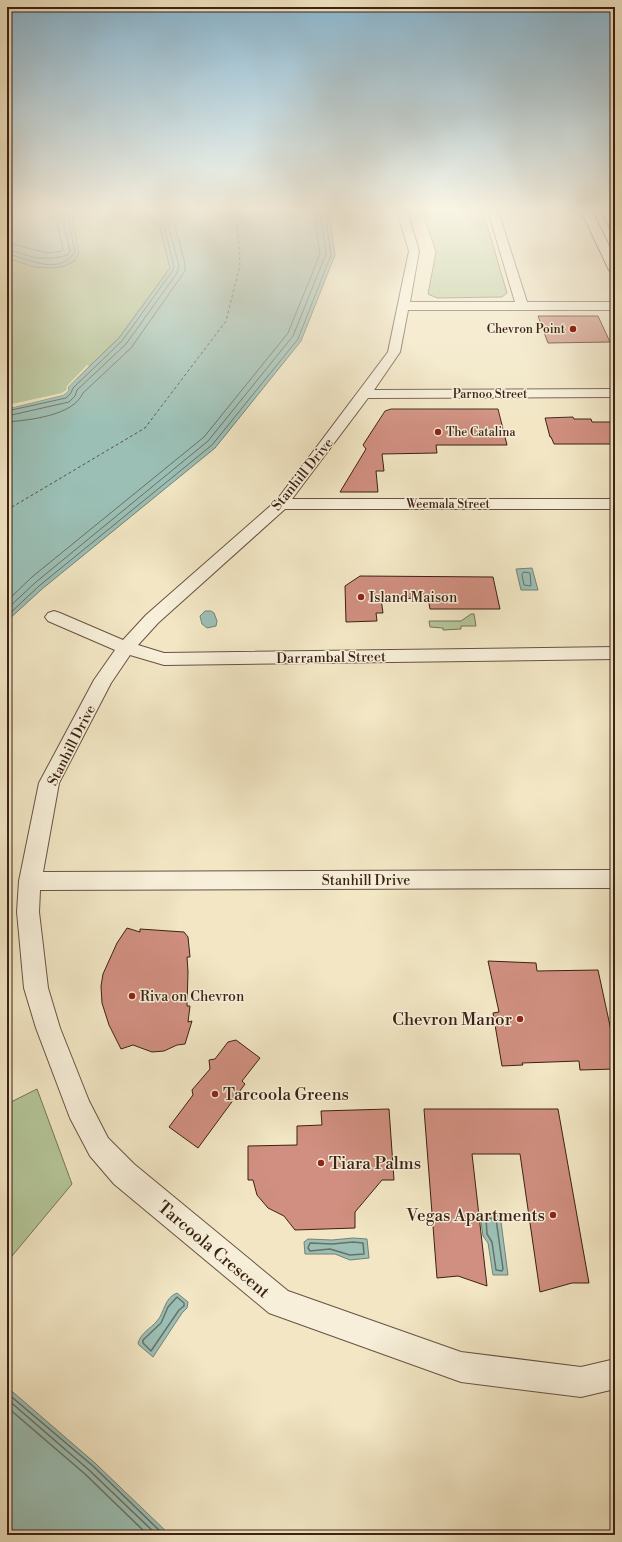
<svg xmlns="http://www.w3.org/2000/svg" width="622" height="1542" font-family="'Libre Bodoni',serif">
	<rect width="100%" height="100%" fill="#f2e6c4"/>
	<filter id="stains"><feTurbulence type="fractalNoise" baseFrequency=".005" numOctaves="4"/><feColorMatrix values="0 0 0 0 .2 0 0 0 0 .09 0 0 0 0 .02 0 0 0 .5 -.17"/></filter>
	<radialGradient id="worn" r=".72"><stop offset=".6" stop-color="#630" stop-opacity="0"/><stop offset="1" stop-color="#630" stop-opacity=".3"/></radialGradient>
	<!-- green -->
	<path fill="#b4c699" stroke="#787457" d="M 7,211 L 144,211 L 145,217 L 160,227 L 170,268 L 119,338 L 68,387 L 63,395 L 7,407 Z
		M 422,211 L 483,211 L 507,293 L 502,297 L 437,298 L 428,294 L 436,252 Z
		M 471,614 L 474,614 L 476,626 L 461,626 L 461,629 L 443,630 L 443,628 L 430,627 L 429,621 L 461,621 Z
		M 37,1089 L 72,1184 L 7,1262 L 7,1104 Z"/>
	<!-- water -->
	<path fill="#9bbfb5" stroke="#758075" d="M 7,211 L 73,211 L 73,223 L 79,253 L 75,261 L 65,266 L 53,268 L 34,267 L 7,258 Z
		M 144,211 L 329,211 L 335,255 L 301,341 L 215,448 L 42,589 L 7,621 L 7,407 L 14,407 L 63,395 L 68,391 L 68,387 L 119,338 L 170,268 L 160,227 L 145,217 Z
		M 532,568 L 538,590 L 521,590 L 516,569 Z
		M 205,611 L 211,611 L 214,613 L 217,621 L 216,626 L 207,628 L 202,624 L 200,616 Z
		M 480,1214 L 500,1214 L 508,1275 L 493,1275 L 488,1243 L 483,1236 Z
		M 353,1238 L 367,1239 L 369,1258 L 350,1260 L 335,1254 L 305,1254 L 304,1242 L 308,1239 L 332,1240 Z
		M 177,1293 L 188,1302 L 187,1308 L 182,1313 L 153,1357 L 139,1345 L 138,1343 C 141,1333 150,1329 157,1321 C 165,1312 164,1298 177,1293 Z
		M 7,1387 L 95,1463 L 170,1535 L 7,1535 Z"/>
	<!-- pier -->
	<path fill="#f2e6c4" d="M 87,365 L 89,366 L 68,387 L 68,391 L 63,395 L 14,407 L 7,407 L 7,405 L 62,393 L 66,390 L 67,386 Z"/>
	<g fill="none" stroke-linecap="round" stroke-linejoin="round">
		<!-- shore-far1 -->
		<path stroke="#6b7065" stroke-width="1" d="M 7,243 L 47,253 L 62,251 L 63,249 L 58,226 L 58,211
			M 7,249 C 32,257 41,262 68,255 L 70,251 L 64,225 L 64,211
			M 7,254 C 29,258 58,277 75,252 L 69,224 L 69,211
			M 7,411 L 66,398 L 71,393 L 73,388 L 122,341 L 173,270 L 174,267 L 164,226 L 149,215 L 148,211
			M 7,416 L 69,402 L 75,396 L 77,390 L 126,344 L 177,273 L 179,266 L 168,224 L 153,211
			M 7,422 C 29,420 73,416 83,393 L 131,348 L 185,271 L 185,264 L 174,222 L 170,216 L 163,211
			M 524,572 L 530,573 L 531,586 L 524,585 L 522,575 Z
			M 7,601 L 32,577 L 204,437 L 288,333 L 320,254 L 314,211
			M 7,609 L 36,582 L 208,441 L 293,336 L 326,254 L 320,211
			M 7,616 L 39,586 L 212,445 L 298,339 L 331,255 L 325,211"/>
		<!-- shore -->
		<path stroke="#6b7065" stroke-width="1.5" d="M 486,1218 L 496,1219 L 503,1269 L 502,1271 L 496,1270 L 492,1242 L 487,1234 Z
			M 353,1242 L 363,1243 L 364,1254 L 350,1255 L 330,1249 L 310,1251 L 308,1248 L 310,1243 L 332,1244 Z
			M 177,1297 L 184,1303 L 184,1306 L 179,1310 L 151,1351 L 143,1343 L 143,1340 L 161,1323 L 168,1307 Z
			M 7,1393 L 93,1466 L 164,1535
			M 7,1399 L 89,1470 L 157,1535
			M 7,1407 L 85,1474 L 148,1535"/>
		<!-- ferry -->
		<path stroke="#585045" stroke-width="1" stroke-dasharray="3 2.5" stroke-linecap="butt" d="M 7,510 L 145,428 L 226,321 L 240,265 L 237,220 L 230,211"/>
	</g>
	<!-- building -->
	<path fill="#d08f80" stroke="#3b2115" d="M 538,316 L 598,316 L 610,342 L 548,343 Z
		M 391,409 L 498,409 L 507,445 L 436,445 L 437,453 L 382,454 L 384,471 L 376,471 L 378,492 L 340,492 L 366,449 L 363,445 L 385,411 Z
		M 573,417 L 574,419 L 591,419 L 592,422 L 615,422 L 615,444 L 554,444 L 551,437 L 550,437 L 545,418 Z
		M 360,576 L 493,577 L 500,609 L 430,609 L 428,598 L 381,599 L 383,613 L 376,613 L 377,621 L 346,622 L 345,586 Z
		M 127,928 L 140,932 L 140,929 L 184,932 L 188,937 L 190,957 L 187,957 L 188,972 L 187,1006 L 190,1006 L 188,1022 L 192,1021 L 185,1044 L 177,1045 L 164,1051 L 152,1052 L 133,1045 L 121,1049 L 109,1025 L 102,1003 L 101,986 L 103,974 L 117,943 Z
		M 488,961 L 536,963 L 537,971 L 598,970 L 615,1049 L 615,1069 L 580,1070 L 579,1061 L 522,1063 L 523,1065 L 502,1066 L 493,1013 L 499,1012 Z
		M 236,1040 L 260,1058 L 242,1081 L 245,1084 L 198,1148 L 169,1127 L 193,1095 L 192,1090 L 210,1069 L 209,1060 L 215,1059 L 228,1042 Z
		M 389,1109 L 394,1180 L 382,1180 L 355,1212 L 355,1228 L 295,1230 L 284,1216 L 268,1208 L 257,1195 L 253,1180 L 248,1180 L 248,1146 L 297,1145 L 297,1126 L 322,1125 L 321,1111 Z
		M 424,1109 L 558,1109 L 589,1283 L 572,1283 L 540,1292 L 520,1154 L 472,1154 L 487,1286 L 458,1276 L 437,1278 Z"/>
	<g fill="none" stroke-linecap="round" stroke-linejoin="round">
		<defs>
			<path id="street" d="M 397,211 L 407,211 L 419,251 L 410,302 L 515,302 L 488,211 L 498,211 L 527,302 L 615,302 L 615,310 L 408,310 L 400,352 L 374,390 L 615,389 L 615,397 L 368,398 L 292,499 L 615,499 L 615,509 L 285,509 L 158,623 L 138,645 L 164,653 L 615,647 L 615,659 L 164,665 L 130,655 L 111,683 L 59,783 L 43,872 L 615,870 L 615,888 L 40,890 L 39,912 L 48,988 L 60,1028 L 89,1101 L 108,1138 L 134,1164 L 288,1291 L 461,1352 L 581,1367 L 615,1359 L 615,1389 L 581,1397 L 461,1382 L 269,1313 L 114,1184 L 90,1156 L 70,1118 L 36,1028 L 24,988 L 17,912 L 19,881 L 39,783 L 94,680 L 115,650 L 48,621 L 45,617 L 48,613 L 54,611 L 60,613 L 123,640 L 146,615 L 276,501 L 388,352 L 409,251 Z"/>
			<path id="secondary" d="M 581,211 L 592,211 L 615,258 L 615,274 L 611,273 L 609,270 Z
				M 601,211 L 612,211 L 615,217 L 615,231 L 611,230 Z"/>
		</defs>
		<!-- street casing -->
		<use href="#street" stroke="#695241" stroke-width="2"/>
		<!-- secondary casing -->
		<use href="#secondary" stroke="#3b2115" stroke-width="2"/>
		<!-- street -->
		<use href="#street" fill="#f7efd9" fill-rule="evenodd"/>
		<!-- secondary -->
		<use href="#secondary" fill="#f7efd9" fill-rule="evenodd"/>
	</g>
	<!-- sky -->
	<linearGradient id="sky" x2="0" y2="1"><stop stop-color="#89b8d4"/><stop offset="0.49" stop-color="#f9f4e4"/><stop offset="1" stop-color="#f9f4e4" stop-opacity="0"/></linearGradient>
	<rect width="622" height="427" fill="url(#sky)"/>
	<!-- markers -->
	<g fill="#8f2418" stroke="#f7efd9" stroke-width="1.5">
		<circle cx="573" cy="329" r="4"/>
		<circle cx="438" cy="432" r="4"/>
		<circle cx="361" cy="597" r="4"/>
		<circle cx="132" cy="996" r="4"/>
		<circle cx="520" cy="1019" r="4"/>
		<circle cx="215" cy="1094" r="4"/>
		<circle cx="321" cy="1163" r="4"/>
		<circle cx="553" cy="1215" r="4"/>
	</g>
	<g text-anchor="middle" stroke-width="3" stroke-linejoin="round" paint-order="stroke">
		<!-- far-poi labels -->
		<g font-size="12" fill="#3b2115" stroke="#f7efd9" text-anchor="end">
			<text x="565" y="333">Chevron Point</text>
			<text x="446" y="436" text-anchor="start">The Catalina</text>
		</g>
		<!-- far-street labels -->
		<g font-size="12" fill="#3b2115" stroke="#f7efd9">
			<text x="490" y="398">Parnoo Street</text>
			<text x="448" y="508">Weemala Street</text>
		</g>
		<!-- street labels -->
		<g font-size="14" fill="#3b2115" stroke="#f7efd9">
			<text transform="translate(302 474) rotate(-51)" y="5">Stanhill Drive</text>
			<text transform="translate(331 657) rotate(-1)" y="5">Darrambal Street</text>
			<text transform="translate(71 745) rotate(-63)" y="5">Stanhill Drive</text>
			<text x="366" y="885">Stanhill Drive</text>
		</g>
		<!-- poi labels -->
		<g font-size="14" fill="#3b2115" stroke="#f7efd9" text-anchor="start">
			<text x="369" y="602">Island Maison</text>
			<text x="140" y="1001">Riva on Chevron</text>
		</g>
		<!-- near-poi labels -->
		<g font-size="17" fill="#3b2115" stroke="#f7efd9" text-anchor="end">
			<text x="512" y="1025">Chevron Manor</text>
			<text x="223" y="1100" text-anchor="start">Tarcoola Greens</text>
			<text x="329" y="1169" text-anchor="start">Tiara Palms</text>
			<text x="545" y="1221">Vegas Apartments</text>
		</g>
		<!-- near-street labels -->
		<g font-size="17" fill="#3b2115" stroke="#f7efd9">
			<text transform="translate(214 1249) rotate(40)" y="6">Tarcoola Crescent</text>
		</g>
	</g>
	<!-- margin -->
	<rect width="622" height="1542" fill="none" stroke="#f2e6c4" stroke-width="24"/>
	<rect x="8" y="8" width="606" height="1526" fill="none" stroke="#3b2115" stroke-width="2"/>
	<rect x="12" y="12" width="598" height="1518" fill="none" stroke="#3b2115"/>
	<rect width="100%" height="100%" filter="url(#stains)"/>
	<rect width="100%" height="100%" fill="url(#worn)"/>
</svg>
